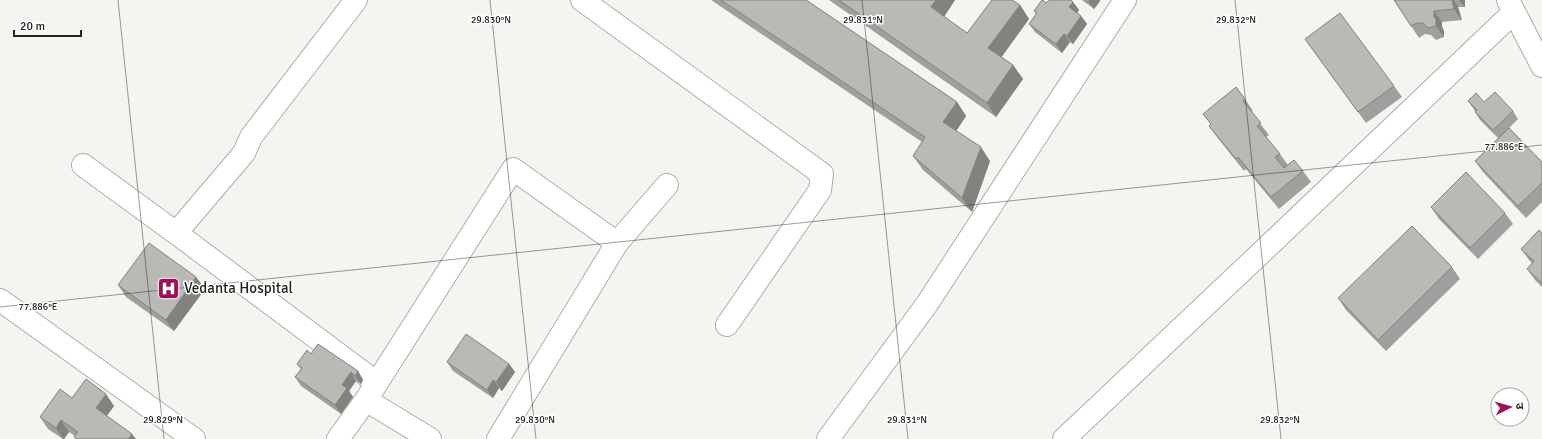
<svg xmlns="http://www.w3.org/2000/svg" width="1542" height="439" font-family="Signika,'Noto Sans Devanagari',sans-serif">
	<rect width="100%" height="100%" fill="#f6f4f1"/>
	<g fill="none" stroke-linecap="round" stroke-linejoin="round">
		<defs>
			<path id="minor" d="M 582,0 L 822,174 L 820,190 L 727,325
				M 1508,0 L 1542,66
				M 83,165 L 176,233 L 244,153 L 251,137 L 356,0
				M 176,233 L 377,383
				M 617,243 L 667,185
				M 0,300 L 194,439
				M 338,439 L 366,400
				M 430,439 L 366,400 L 513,169 L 617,243 L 498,439
				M 828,439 L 927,304 L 1125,0
				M 1064,439 L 1263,251 L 1514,12"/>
		</defs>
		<!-- minor casing -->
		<use href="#minor" stroke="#b0aeab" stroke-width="24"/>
		<!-- minor -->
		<use href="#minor" stroke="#fff" stroke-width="22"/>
	</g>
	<!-- wall -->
	<path fill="#a19f9d" d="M 711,0 L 806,0 L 957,102 L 966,116 L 956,131 L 990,161 L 972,212 L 923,170 L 913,156 L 922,142 Z
		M 829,0 L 955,0 L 944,17 L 967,33 L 1020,5 L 1029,19 L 1001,57 L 1013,65 L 1023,79 L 996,117 Z
		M 1049,0 L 1072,0 L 1072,1 L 1079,10 L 1077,13 L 1081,16 L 1087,24 L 1073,44 L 1070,42 L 1062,53 L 1035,32 L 1029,24 L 1036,14 L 1034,11 L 1046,3 Z
		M 1082,0 L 1100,0 L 1100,1 L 1094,9 Z
		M 1394,0 L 1465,0 L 1465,7 L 1458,7 L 1462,20 L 1442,22 L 1442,27 L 1444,31 L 1444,37 L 1436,40 L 1431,35 L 1425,34 L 1419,38 Z
		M 1305,39 L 1394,86 L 1402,97 L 1366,123 Z
		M 1245,99 L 1253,111 L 1251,112 L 1269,135 L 1266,137 L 1280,154 L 1288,165 L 1303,171 L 1311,182 L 1279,209 L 1246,169 L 1244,171 L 1217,137 L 1209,126 L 1211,124 L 1203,114 Z
		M 1468,101 L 1484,102 L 1513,111 L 1518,119 L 1509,128 L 1542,162 L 1542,202 L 1526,218 L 1483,172 L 1475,161 L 1498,138 L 1480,120 L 1475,112 L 1475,111 Z
		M 1431,207 L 1505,213 L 1513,224 L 1478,259 L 1439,219 Z
		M 1542,233 L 1542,287 L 1535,280 L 1527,269 L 1532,263 L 1529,260 L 1521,249 Z
		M 1452,267 L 1460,279 L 1386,351 L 1346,310 L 1338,298 Z
		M 196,277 L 205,289 L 174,331 L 126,297 L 118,285 Z
		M 311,354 L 358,371 L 363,380 L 361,384 L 356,381 L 349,391 L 353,397 L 341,414 L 301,386 L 295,377 L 301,369 L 297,364 Z
		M 447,362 L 509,364 L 515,372 L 502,391 L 499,388 L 493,398 L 453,371 Z
		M 72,398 L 114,406 L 107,416 L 136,439 L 76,439 L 74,437 L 75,436 L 69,432 L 64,439 L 63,439 L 48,429 L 40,417 Z"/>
	<!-- shaded-wall -->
	<path fill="#83827f" d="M 936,0 L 955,0 L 941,21 L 931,7 Z
		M 1089,0 L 1100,0 L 1100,1 L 1094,9 L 1088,1 Z
		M 1452,0 L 1454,0 L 1458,7 L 1462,20 L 1454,9 Z
		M 1459,0 L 1465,0 L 1465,7 Z
		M 1073,2 L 1079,10 L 1075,16 L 1069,7 Z
		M 1020,5 L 1029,19 L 998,62 L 988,48 Z
		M 1434,11 L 1442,22 L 1442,27 L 1444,31 L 1444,37 L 1436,26 L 1434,17 Z
		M 1081,16 L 1087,24 L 1073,44 L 1067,36 Z
		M 1064,34 L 1070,42 L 1062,53 L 1056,44 Z
		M 1013,65 L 1023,79 L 996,117 L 987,103 Z
		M 957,102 L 966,116 L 953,136 L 943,122 Z
		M 981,147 L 990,161 L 972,212 L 962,198 Z
		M 196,277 L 205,289 L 174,331 L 166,320 Z
		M 509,364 L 515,372 L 502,391 L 496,382 Z
		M 358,371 L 363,380 L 361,384 L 355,376 Z
		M 351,372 L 356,381 L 349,391 L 353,397 L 341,414 L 335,405 L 342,385 Z
		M 493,380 L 499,388 L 493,398 L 487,390 Z
		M 106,394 L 114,406 L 104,419 L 96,408 Z
		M 61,420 L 69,432 L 64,439 L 63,439 L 56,428 Z
		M 132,434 L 136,439 L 128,439 Z"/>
	<!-- building -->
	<path fill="#bbb9b6" stroke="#83827f" d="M 721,0 L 806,0 L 957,102 L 943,122 L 981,147 L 962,198 L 913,156 L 925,137 Z
		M 839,0 L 936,0 L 931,7 L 967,33 L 992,0 L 1012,0 L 1020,5 L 988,48 L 1013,65 L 987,103 Z
		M 1042,0 L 1043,0 L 1046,3 L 1049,0 L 1071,0 L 1073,2 L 1069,7 L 1081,16 L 1067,36 L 1064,34 L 1056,44 L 1029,24 L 1037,13 L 1034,11 Z
		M 1394,0 L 1452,0 L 1454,9 L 1434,11 L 1434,17 L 1436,19 L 1436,26 L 1428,28 L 1423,23 L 1417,23 L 1411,26 Z
		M 1340,13 L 1394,86 L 1358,112 L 1305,39 Z
		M 1236,87 L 1245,99 L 1243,101 L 1261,123 L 1257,126 L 1280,154 L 1275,157 L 1284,168 L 1294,160 L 1303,171 L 1271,197 L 1238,157 L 1236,159 L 1209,126 L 1211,124 L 1203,114 Z
		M 1495,92 L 1513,111 L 1493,130 L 1475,112 L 1477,110 L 1468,101 L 1476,93 L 1484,102 Z
		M 1509,128 L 1542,162 L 1542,183 L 1518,206 L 1475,161 Z
		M 1466,172 L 1505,213 L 1470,248 L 1431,207 Z
		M 1412,226 L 1452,267 L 1378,340 L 1338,298 Z
		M 1539,230 L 1542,233 L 1542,283 L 1527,269 L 1534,261 L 1521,249 Z
		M 149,243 L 196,277 L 166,320 L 118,285 Z
		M 466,334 L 509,364 L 496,382 L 493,380 L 487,390 L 447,362 Z
		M 318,344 L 358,371 L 355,376 L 351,372 L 342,385 L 347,388 L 335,405 L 295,377 L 302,368 L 297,364 L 307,350 L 311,354 Z
		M 86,379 L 106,394 L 96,408 L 132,434 L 128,439 L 77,439 L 74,437 L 78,432 L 61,420 L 56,428 L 40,417 L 60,389 L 72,398 Z"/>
	<!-- ticks -->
	<path fill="none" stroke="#252423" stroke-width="1" stroke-opacity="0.45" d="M 118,0 L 164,439M 490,0 L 536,439M 862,0 L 908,439M 1235,0 L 1281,439M 0,307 L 1542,145"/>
	<!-- icons -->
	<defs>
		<symbol id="hospital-square" viewBox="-11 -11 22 22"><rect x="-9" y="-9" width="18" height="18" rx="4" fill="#9f105b" stroke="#fff"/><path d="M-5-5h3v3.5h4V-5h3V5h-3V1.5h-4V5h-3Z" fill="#fff"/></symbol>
	</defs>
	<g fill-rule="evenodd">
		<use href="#hospital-square" x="156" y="276" width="25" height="25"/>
	</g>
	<g text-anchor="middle" stroke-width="3" stroke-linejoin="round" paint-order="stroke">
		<!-- poi labels -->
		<g font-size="15" fill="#252423" stroke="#fff" text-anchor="start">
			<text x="184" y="293">Vedanta Hospital</text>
		</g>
	</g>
	<g font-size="10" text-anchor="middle" fill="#252423" stroke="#fff" stroke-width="3" stroke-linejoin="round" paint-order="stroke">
		<text x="491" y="23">29.830°N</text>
		<text x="863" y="23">29.831°N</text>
		<text x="1236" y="23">29.832°N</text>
		<text x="1504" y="150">77.886°E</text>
		<text x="38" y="310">77.886°E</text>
		<text x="163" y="423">29.829°N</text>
		<text x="535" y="423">29.830°N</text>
		<text x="907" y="423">29.831°N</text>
		<text x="1280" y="423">29.832°N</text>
	</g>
	<!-- north arrow -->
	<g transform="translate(1510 407) rotate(84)"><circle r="19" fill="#ffffff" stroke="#a8a7a7"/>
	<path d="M0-3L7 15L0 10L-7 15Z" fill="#9f105b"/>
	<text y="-6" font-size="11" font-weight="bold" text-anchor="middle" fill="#252423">उ</text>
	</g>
	<!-- scale -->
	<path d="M14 30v6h67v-6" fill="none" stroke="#252423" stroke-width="2"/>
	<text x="20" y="30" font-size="12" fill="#252423" stroke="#ffffff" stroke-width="3" paint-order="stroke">20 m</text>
</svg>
